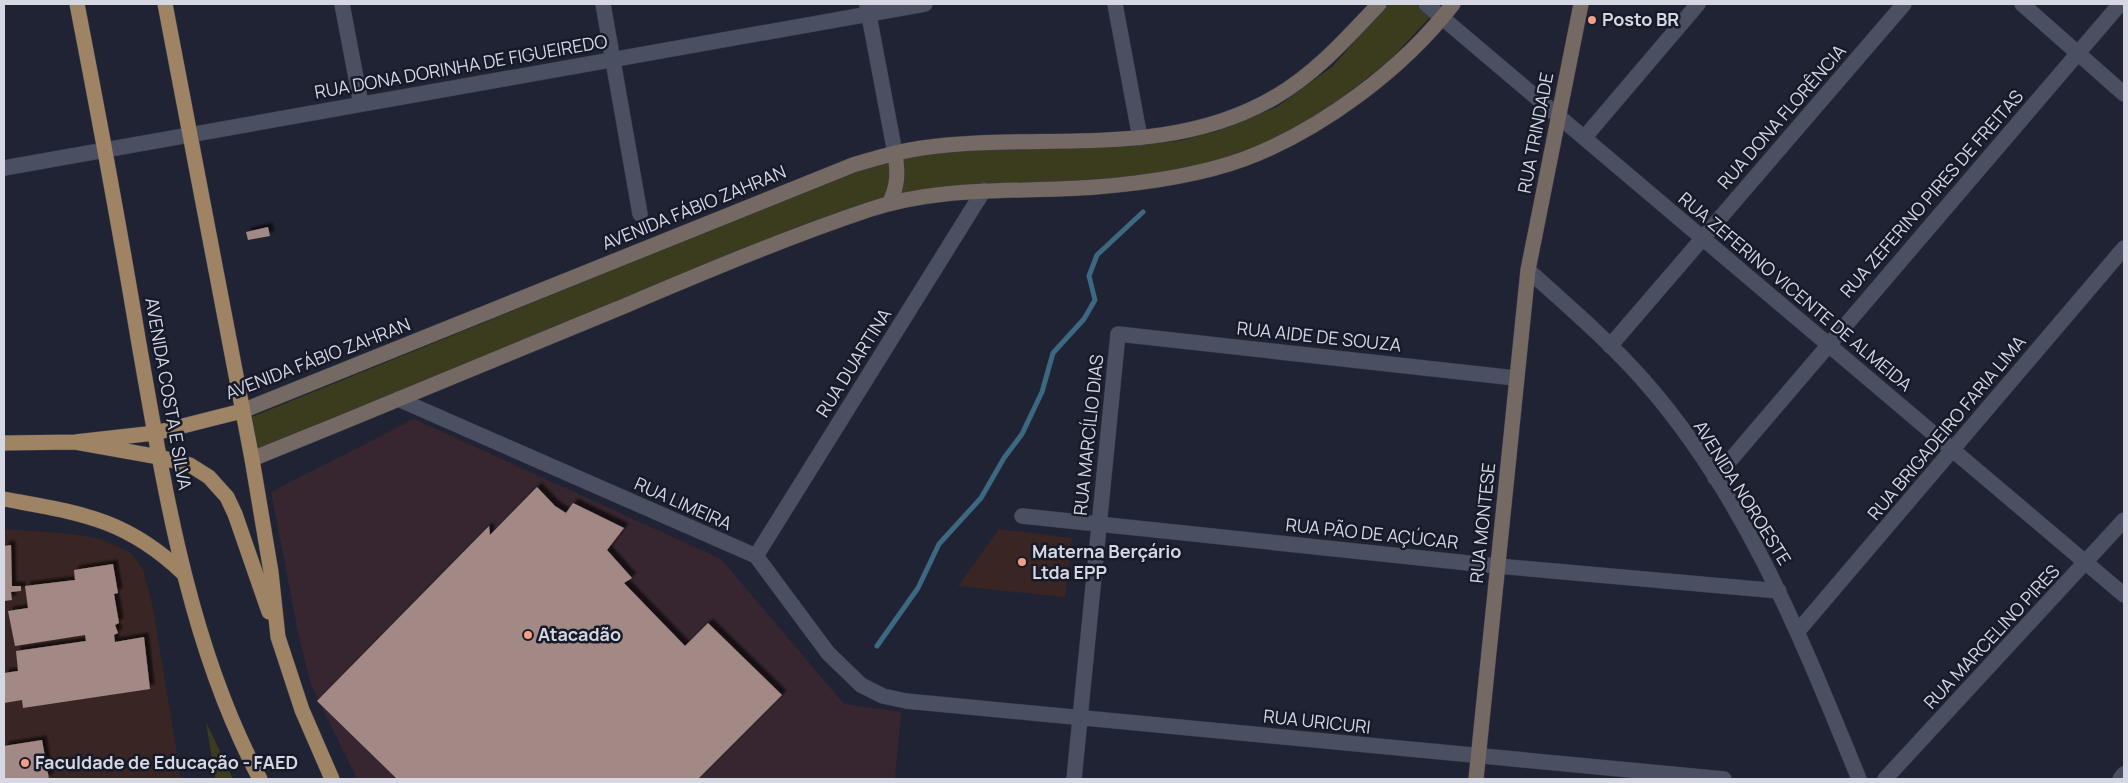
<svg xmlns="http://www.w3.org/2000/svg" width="2128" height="783" font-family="Manrope,sans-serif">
	<defs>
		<filter id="shadow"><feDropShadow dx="4.5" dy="-4.5" stdDeviation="1" flood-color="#0009"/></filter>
	</defs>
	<rect width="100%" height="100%" fill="#202333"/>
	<!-- commercial -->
	<path fill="#37262f" d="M 414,419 L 721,559 L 844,704 L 901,712 L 895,779 L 357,779 L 311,685 L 299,637 L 271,492 Z"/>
	<!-- education -->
	<path fill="#392624" d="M 4,529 L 72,534 L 101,539 L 130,552 L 143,569 L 153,608 L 181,779 L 4,779 Z
		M 999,529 L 1072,538 L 1065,597 L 958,586 Z"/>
	<!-- green -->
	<path fill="#3a3c1d" d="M 1387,4 L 1416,4 L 1432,15 L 1391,59 L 1320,115 L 1242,155 L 1168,173 L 1095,181 L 953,186 L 897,196 L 255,451 L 249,418 L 852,173 L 921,154 L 986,148 L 1122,147 L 1179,141 L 1218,131 L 1277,107 L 1333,66 Z
		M 206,722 L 233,779 L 215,779 Z"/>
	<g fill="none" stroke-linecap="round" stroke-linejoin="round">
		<!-- stream -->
		<path stroke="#3c6881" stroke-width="5" d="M 877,646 L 918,588 L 939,544 L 981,498 L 1004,458 L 1022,434 L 1042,392 L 1053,353 L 1084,319 L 1095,300 L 1089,276 L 1097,255 L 1143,212"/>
	</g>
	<!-- building -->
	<path fill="#a28985" filter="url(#shadow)" d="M 268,227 L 270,236 L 248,240 L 246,232 Z
		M 537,487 L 555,506 L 566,513 L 573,503 L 624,528 L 607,550 L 632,578 L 624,583 L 685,646 L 708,623 L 782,695 L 698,779 L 397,779 L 317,701 L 489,526 L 490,535 Z
		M 11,545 L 12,586 L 21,586 L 21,591 L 11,592 L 12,600 L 4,601 L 4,546 Z
		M 113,564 L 118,593 L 114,594 L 119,623 L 115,625 L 118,633 L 114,635 L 115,642 L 144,637 L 150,689 L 23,708 L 22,700 L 4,703 L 4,673 L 18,671 L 16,651 L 86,641 L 85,635 L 15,646 L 8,611 L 28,608 L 25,586 L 75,580 L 74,570 Z
		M 42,740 L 49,779 L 4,779 L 4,746 Z"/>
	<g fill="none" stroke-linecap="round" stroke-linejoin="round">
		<defs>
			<path id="street" d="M 342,4 L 361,104
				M 603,4 L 640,214
				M 1115,4 L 1140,138
				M 1426,4 L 2124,595
				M 2022,4 L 2124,94
				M 867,5 L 895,153
				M 1584,138 L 1698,4
				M 4,168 L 925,4
				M 1528,270 C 1568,306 1610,342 1645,382 C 1746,497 1802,640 1859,779
				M 1610,346 L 1904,4
				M 398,399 L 756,556 L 828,653 L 861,685 L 883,696 L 906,701 L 1724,779
				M 1715,478 L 2120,4
				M 1022,516 L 1497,566 L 1779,591
				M 756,556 L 984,190
				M 1798,631 L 2124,248
				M 1074,779 L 1118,334 L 1515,378
				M 1885,779 L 2124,520
				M 2120,779 L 2124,774"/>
			<path id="secondary" d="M 889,204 C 898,186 898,173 895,153
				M 242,411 L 853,165 C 876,158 899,151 922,148 C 1042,131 1166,161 1275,97 C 1316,73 1347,38 1379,4
				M 252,459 C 374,410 495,359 617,309 C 700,274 782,239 868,210 C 942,185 1019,193 1096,187 C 1146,183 1197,176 1244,159 C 1321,130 1403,69 1453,4
				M 1476,779 L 1528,270 L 1581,4"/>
			<path id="primary" d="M 77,4 C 99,117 120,230 139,344 C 165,491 189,646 260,779
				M 165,4 L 252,459 L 271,572 L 278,637 L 302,710 L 332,779
				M 75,442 L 159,457 L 190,465 L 209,477 L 227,497 L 235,514 L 269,612
				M 4,443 L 75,442 L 155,433 L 242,411
				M 4,499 C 79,513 125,518 183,573"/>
		</defs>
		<!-- street casing -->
		<use href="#street" stroke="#3b3d4b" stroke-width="16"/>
		<!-- secondary casing -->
		<use href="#secondary" stroke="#3b3d4b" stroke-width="16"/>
		<!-- primary casing -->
		<use href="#primary" stroke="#3b3d4b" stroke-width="16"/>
		<!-- street -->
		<use href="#street" stroke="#4b4f62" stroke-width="15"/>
		<!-- secondary -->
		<use href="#secondary" stroke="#756963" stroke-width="15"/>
		<!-- primary -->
		<use href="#primary" stroke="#9e8364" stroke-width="15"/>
	</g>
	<!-- markers -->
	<g fill="#f49e87" stroke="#171a29" stroke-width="2">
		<circle cx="1592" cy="20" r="5"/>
		<circle cx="1022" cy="562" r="5"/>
		<circle cx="528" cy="635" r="5"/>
		<circle cx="25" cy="763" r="5"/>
	</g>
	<g text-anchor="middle" stroke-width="5" stroke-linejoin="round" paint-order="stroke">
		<!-- poi labels -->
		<g font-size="18" font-weight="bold" fill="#d5d8e3" stroke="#171a29" text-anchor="start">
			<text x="1602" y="26">Posto BR</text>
			<text x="1032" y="558">Materna Berçário<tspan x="1032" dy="21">Ltda EPP</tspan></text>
			<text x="538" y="641">Atacadão</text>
			<text x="35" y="769">Faculdade de Educação - FAED</text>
		</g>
		<!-- street labels -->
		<g font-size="18" fill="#d5d8e3" stroke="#171a29">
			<text transform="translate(461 67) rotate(-10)" y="6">RUA DONA DORINHA DE FIGUEIREDO</text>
			<text transform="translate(1782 117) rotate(-49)" y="6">RUA DONA FLORÊNCIA</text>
			<text transform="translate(1536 133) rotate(-79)" y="6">RUA TRINDADE</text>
			<text transform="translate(1932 194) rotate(-49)" y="6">RUA ZEFERINO PIRES DE FREITAS</text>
			<text transform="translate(694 208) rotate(-22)" y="6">AVENIDA FÁBIO ZAHRAN</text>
			<text transform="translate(1795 292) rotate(40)" y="6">RUA ZEFERINO VICENTE DE ALMEIDA</text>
			<text transform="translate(1319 337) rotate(6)" y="6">RUA AIDE DE SOUZA</text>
			<text transform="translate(318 359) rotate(-21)" y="6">AVENIDA FÁBIO ZAHRAN</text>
			<text transform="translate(854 363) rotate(-58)" y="6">RUA DUARTINA</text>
			<text transform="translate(168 394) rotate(80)" y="6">AVENIDA COSTA E SILVA</text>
			<text transform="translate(1947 428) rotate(-50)" y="6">RUA BRIGADEIRO FARIA LIMA</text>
			<text transform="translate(1089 435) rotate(-84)" y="6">RUA MARCÍLIO DIAS</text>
			<text transform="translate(1742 493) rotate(58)" y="6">AVENIDA NOROESTE</text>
			<text transform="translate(683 504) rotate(24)" y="6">RUA LIMEIRA</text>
			<text transform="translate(1483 523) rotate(-84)" y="6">RUA MONTESE</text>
			<text transform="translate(1372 534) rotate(6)" y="6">RUA PÃO DE AÇÚCAR</text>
			<text transform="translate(1992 637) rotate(-47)" y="6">RUA MARCELINO PIRES</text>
			<text transform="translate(1317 722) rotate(6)" y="6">RUA URICURI</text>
		</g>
	</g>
	<!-- border -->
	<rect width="2128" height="783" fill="none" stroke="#d5d8e3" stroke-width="10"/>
</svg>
